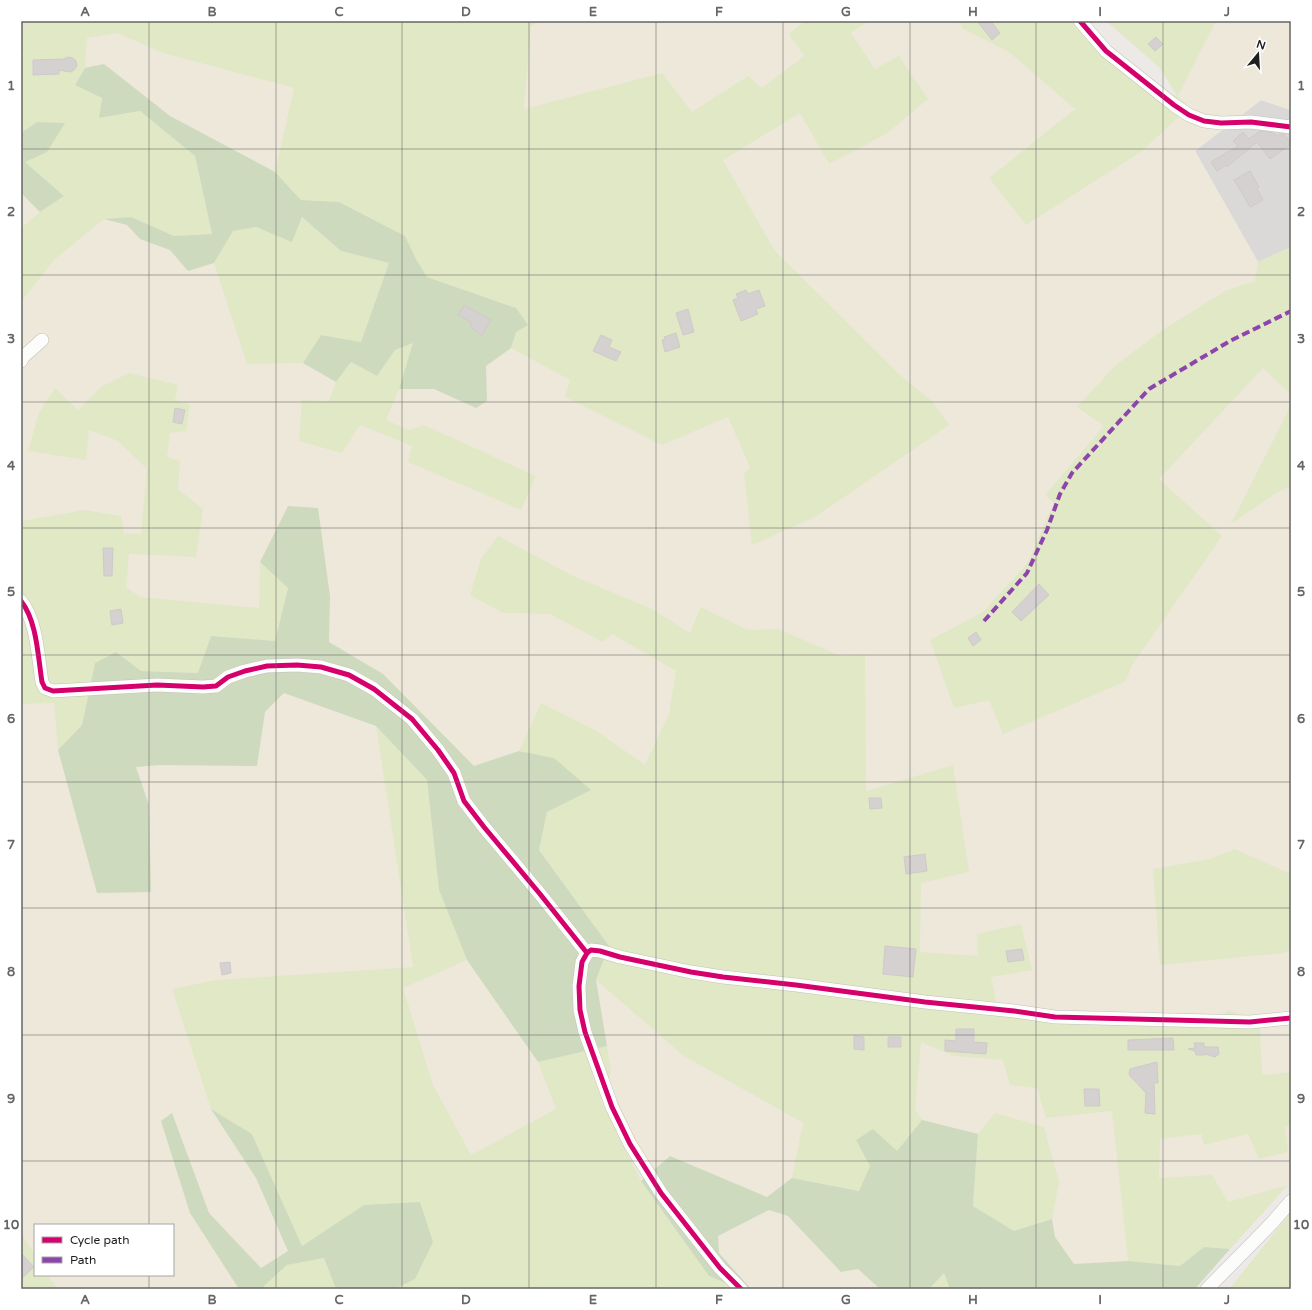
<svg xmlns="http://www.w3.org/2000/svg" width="1312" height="1310" font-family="'Varela Round',sans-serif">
	<rect width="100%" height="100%" fill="#ece9e7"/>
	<!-- residential -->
	<path fill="#dbd9d8" d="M 1261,100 L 1291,110 L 1291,247 L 1258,262 L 1195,151 Z"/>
	<!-- farmland -->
	<path fill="#ede8da" d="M 541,21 L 805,21 L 789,34 L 804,56 L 762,88 L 748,76 L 692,113 L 524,109 L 531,26 Z
		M 869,21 L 958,21 L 963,29 L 1009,52 L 1075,109 L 989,178 L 1189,107 L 1178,96 L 1216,21 L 1291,21 L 1291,110 L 1261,100 L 1195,151 L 1258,262 L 1256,281 L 1227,290 L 1077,407 L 1105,426 L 1045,494 L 1054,503 L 1027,564 L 983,612 L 930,640 L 989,700 L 1126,681 L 1132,665 L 1158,479 L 1263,368 L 1291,395 L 1291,405 L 1232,523 L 1276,493 L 1291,486 L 1291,874 L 1235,849 L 1210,859 L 1154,869 L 1160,965 L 1284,953 L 1291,949 L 1291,1072 L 1262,1075 L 1260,1025 L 1215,1019 L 998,1010 L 991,977 L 979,956 L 920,952 L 921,883 L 953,765 L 866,791 L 865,655 L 841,656 L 778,629 L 748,630 L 702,607 L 691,633 L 652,609 L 571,575 L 498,536 L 503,613 L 550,614 L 603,642 L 612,634 L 677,671 L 669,714 L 645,766 L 595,730 L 541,703 L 519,751 L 474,767 L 383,674 L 329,642 L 330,596 L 260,562 L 259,608 L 140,597 L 126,587 L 129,554 L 196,557 L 203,509 L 178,489 L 180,461 L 167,457 L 170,433 L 101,387 L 78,410 L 55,388 L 85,460 L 89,430 L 118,441 L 147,469 L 141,534 L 124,533 L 121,516 L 85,510 L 21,521 L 21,297 L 23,298 L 55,259 L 104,219 L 127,225 L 140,239 L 170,250 L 188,271 L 214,263 L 247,364 L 303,363 L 336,382 L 329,401 L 359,425 L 412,446 L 408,462 L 521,510 L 409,430 L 386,420 L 399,389 L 434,389 L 476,407 L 487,401 L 486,366 L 511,348 L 570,380 L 565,397 L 662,445 L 728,417 L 751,467 L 931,400 L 901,376 L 775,251 L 723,159 L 800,113 L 829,164 L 927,99 L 899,56 L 876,69 L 851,33 Z
		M 117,33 L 163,53 L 294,88 L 275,172 L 170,116 L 104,64 L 85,68 L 87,38 Z
		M 21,193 L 40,212 L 21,228 Z
		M 284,693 L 376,726 L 413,967 L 216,980 L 172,989 L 211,1109 L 256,1178 L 288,1251 L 261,1268 L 209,1214 L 172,1114 L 190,1213 L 239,1289 L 57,1289 L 48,1275 L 173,1275 L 173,1225 L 35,1225 L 35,1255 L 21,1233 L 21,704 L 54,703 L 58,750 L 149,805 L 135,767 L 159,765 L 257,766 L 265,712 Z
		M 467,960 L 538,1062 L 556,1109 L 471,1155 L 433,1085 L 403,988 Z
		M 596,980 L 684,1056 L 803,1124 L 792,1178 L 767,1197 L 670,1156 L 641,1181 L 601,1100 L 611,1072 Z
		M 921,1042 L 955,1056 L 1003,1060 L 1037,1088 L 1046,1118 L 1112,1111 L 1128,1261 L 1074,1265 L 1055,1237 L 1052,1219 L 1059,1182 L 995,1113 L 978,1134 L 922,1120 L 915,1109 Z
		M 1291,1125 L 1291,1182 L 1288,1185 L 1228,1202 L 1159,1178 L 1160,1139 L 1201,1134 L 1204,1145 L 1248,1134 L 1259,1159 L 1285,1127 Z
		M 769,1210 L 788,1216 L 841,1272 L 858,1269 L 880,1289 L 751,1289 L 719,1253 L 718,1236 Z"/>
	<!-- grass -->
	<path fill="#e1e8c6" d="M 21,21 L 541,21 L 531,26 L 524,109 L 662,73 L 692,112 L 748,76 L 762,88 L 804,56 L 789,34 L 805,21 L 869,21 L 851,33 L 875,69 L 899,56 L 928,99 L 886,134 L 829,164 L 800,113 L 723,160 L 775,251 L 901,376 L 931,400 L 949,425 L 815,517 L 752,545 L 744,474 L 750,467 L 728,417 L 662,445 L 565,397 L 570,380 L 511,348 L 516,332 L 516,308 L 427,277 L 416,259 L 405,236 L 339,202 L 301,200 L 275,172 L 294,88 L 163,53 L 117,33 L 87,38 L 85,68 L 75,85 L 102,98 L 99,118 L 140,111 L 195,156 L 212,234 L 174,236 L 131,217 L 104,219 L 55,259 L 23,299 L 21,296 L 21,228 L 40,212 L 64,196 L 25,162 L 37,122 L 21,133 L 21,57 L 24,56 L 21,50 Z
		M 958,21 L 1074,21 L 1082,27 L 1127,77 L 1177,96 L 1160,68 L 1106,21 L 1216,21 L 1178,96 L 1189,107 L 1142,151 L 1026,225 L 989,178 L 1075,109 L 1009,52 L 963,29 Z
		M 302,217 L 341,251 L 389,263 L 361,342 L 321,335 L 303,363 L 247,364 L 214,263 L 233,231 L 255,227 L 292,241 Z
		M 1291,247 L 1291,395 L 1263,368 L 1159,479 L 1222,536 L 1132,665 L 1126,681 L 1003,734 L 989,700 L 954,708 L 930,640 L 983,612 L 1027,564 L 1054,503 L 1045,495 L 1104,426 L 1077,407 L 1116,365 L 1164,329 L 1227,290 L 1255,281 L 1258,262 Z
		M 414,342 L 399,389 L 386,420 L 409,430 L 424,425 L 536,476 L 521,510 L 408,462 L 412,446 L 360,425 L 342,453 L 299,441 L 302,400 L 329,401 L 336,382 L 351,362 L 377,376 L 395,350 Z
		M 129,373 L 178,385 L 175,400 L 190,405 L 186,431 L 170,433 L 167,457 L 180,461 L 178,489 L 203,509 L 196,557 L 129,554 L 126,587 L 140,597 L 259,608 L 260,562 L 288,588 L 275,641 L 211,636 L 199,673 L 141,671 L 95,663 L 82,725 L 58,750 L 54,703 L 21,704 L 21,521 L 85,510 L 121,516 L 124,533 L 141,534 L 147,469 L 118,441 L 89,430 L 86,460 L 28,451 L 39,413 L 55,388 L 78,410 L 101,387 Z
		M 1291,405 L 1291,486 L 1276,493 L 1231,524 Z
		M 498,536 L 571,575 L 652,609 L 690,633 L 701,607 L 748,630 L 778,629 L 841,656 L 865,655 L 866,791 L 953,765 L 969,872 L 921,883 L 920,952 L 978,956 L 977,934 L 1021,924 L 1032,970 L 991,977 L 998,1010 L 1215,1019 L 1229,1010 L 1260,1025 L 1262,1075 L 1291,1072 L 1291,1125 L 1285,1127 L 1288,1152 L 1259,1159 L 1248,1134 L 1204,1145 L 1201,1134 L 1160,1139 L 1159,1178 L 1212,1175 L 1228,1202 L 1288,1185 L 1230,1249 L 1204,1247 L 1180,1266 L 1128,1261 L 1112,1111 L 1046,1118 L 1037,1088 L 1010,1085 L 1003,1060 L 954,1056 L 921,1042 L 915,1109 L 922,1120 L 897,1151 L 870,1166 L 860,1191 L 792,1178 L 803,1123 L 684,1056 L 596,980 L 609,946 L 539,850 L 547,812 L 554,758 L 519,751 L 541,703 L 595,730 L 645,765 L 669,714 L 676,671 L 612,634 L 603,642 L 550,614 L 503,613 L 470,595 L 481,559 Z
		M 376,726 L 427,780 L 439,890 L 467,960 L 403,988 L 433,1085 L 471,1155 L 556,1109 L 538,1062 L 607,1046 L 611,1072 L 601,1100 L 641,1181 L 709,1276 L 728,1284 L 733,1289 L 395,1289 L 415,1279 L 364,1205 L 302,1246 L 252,1134 L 211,1109 L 172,989 L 216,980 L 413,967 Z
		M 1235,849 L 1291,874 L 1291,949 L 1284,953 L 1160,965 L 1153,869 L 1210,859 Z
		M 995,1113 L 1044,1127 L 1059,1182 L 1052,1219 L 1014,1231 L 973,1206 L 978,1134 Z
		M 1291,1212 L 1291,1289 L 1231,1289 L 1230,1288 Z
		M 21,1233 L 35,1255 L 35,1275 L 48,1275 L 57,1289 L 21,1289 Z
		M 324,1258 L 336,1289 L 264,1289 L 264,1286 L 287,1265 Z
		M 944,1273 L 950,1289 L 929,1289 Z"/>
	<!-- forest -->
	<path fill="#cedabd" d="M 104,64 L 170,116 L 275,172 L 301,200 L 339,202 L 405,236 L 416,259 L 427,277 L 516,308 L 528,325 L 516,332 L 511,348 L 486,366 L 487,401 L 476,408 L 434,389 L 399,389 L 413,343 L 395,350 L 377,376 L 351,362 L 336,382 L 303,363 L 321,335 L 361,342 L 389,263 L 341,251 L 302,217 L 292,242 L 256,227 L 233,231 L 214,263 L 188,271 L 170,250 L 140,239 L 127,225 L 104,219 L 131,217 L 174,236 L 212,234 L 195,156 L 140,111 L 99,118 L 102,98 L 75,85 L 85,68 Z
		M 37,122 L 65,123 L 47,152 L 25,162 L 64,196 L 40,212 L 21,193 L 21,133 Z
		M 288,506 L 318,508 L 330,596 L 329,642 L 383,674 L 474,766 L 519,751 L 554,758 L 591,790 L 547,812 L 539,850 L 609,946 L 596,980 L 607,1046 L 538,1062 L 467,960 L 439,890 L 427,780 L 376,726 L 284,693 L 265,712 L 257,766 L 159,765 L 136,767 L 149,805 L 151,892 L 97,893 L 58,750 L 82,725 L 95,663 L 116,652 L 141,671 L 198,673 L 211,636 L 275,641 L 288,588 L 260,562 Z
		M 211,1109 L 252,1134 L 302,1246 L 364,1205 L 420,1202 L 433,1242 L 415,1279 L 395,1289 L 336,1289 L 324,1258 L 287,1265 L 264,1286 L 264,1289 L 239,1289 L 190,1213 L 161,1121 L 172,1113 L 209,1213 L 261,1268 L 288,1251 L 256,1178 Z
		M 922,1120 L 978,1134 L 973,1206 L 1014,1231 L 1052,1219 L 1055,1237 L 1074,1264 L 1128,1261 L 1180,1266 L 1204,1247 L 1230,1249 L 1195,1289 L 950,1289 L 944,1273 L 929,1289 L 880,1289 L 858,1269 L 841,1272 L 788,1216 L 769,1210 L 718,1236 L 719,1253 L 751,1289 L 733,1289 L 728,1284 L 709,1276 L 641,1181 L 670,1156 L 767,1197 L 792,1178 L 859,1191 L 870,1166 L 856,1140 L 873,1129 L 897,1151 Z"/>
	<!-- building -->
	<path fill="#d5d1d0" stroke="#cfcac8" d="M 977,21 L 991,21 L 1000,33 L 992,40 Z
		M 1156,37 L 1163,44 L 1155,51 L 1148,44 Z
		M 68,57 L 73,58 L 76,61 L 77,66 L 74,70 L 70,72 L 59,70 L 59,74 L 33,75 L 33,60 L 64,59 Z
		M 1260,131 L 1274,133 L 1277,136 L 1280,134 L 1284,134 L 1291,144 L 1270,159 L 1257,142 L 1227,167 L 1226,165 L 1217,171 L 1211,162 L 1238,146 L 1233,141 L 1243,132 L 1249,139 Z
		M 1250,171 L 1259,187 L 1257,189 L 1263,200 L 1250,207 L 1234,180 Z
		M 746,290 L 748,294 L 759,290 L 765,306 L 756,309 L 758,314 L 741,321 L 733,300 L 738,298 L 736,294 Z
		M 464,305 L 491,320 L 482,335 L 470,327 L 472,323 L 458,315 Z
		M 688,309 L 694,332 L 683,335 L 676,313 Z
		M 676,333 L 680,347 L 665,352 L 662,340 L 665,339 L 664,337 Z
		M 601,335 L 612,340 L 609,347 L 621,352 L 616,361 L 593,351 Z
		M 175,408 L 185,410 L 182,424 L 173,422 Z
		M 103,548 L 113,548 L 112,576 L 104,576 Z
		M 1039,584 L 1049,595 L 1021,621 L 1012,612 Z
		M 121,609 L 123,623 L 112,625 L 110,611 Z
		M 976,632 L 981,640 L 973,646 L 968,638 Z
		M 869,798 L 881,798 L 882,808 L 870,809 Z
		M 925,854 L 927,871 L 906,874 L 904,857 Z
		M 885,946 L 916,949 L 913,977 L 883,974 Z
		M 1022,949 L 1024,960 L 1008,962 L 1006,951 Z
		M 230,962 L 231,973 L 222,975 L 220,963 Z
		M 956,1029 L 974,1029 L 974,1042 L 987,1043 L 986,1054 L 945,1051 L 945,1040 L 956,1041 Z
		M 854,1036 L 864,1037 L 864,1050 L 854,1049 Z
		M 888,1037 L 901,1037 L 901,1047 L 888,1047 Z
		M 1173,1038 L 1174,1050 L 1128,1050 L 1128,1040 Z
		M 1194,1043 L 1204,1043 L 1204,1047 L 1218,1047 L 1219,1054 L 1215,1057 L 1205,1054 L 1205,1055 L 1196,1055 L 1195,1051 L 1188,1049 L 1195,1048 Z
		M 1157,1062 L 1158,1083 L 1154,1083 L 1155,1114 L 1145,1113 L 1146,1093 L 1130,1076 L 1129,1074 L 1130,1069 Z
		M 1084,1089 L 1099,1089 L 1100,1106 L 1085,1106 Z
		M 21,1253 L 34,1267 L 21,1279 Z"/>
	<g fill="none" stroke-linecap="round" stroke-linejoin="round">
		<defs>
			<path id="street" d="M 1080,21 L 1106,51 L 1174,105 L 1189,115 L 1204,121 L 1221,123 L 1251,122 L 1291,127
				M 21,361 L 23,357 L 42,340
				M 21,601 C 37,621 38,657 42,682 L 45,688 L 53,691 L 157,685 L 203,687 L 216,686 L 228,677 L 245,671 L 267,666 L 297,665 L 321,667 L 349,675 L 374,689 L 412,719 L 438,750 L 454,773 L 464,801 L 484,827 L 540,894 L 587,953
				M 741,1289 L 720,1268 L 661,1193 L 630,1144 L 612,1107 L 585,1032 L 580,1010 L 579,986 L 582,962 L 587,953 L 591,950 L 600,951 L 620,957 L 691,972 L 723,977 L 796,985 L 925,1002 L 1014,1011 L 1055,1017 L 1250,1022 L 1291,1018
				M 1207,1289 L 1272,1223 L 1291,1201"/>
		</defs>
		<!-- street casing -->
		<use href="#street" stroke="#c2c0bf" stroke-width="14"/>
		<!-- street -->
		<use href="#street" stroke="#fcfcfb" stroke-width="13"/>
		<!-- quiet -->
		<path stroke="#8e44ad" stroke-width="4" stroke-dasharray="8 4" stroke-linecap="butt" d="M 984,621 L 1027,573 L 1047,530 L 1060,494 L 1072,473 L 1149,389 L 1230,341 L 1291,311"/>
		<defs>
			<path id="cycleway" d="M 1080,21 L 1106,51 L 1174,105 L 1189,115 L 1204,121 L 1221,123 L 1251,122 L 1291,127
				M 21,601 C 37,621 38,657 42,682 L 45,688 L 53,691 L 157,685 L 203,687 L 216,686 L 228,677 L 245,671 L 267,666 L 297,665 L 321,667 L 349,675 L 374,689 L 412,719 L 438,750 L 454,773 L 464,801 L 484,827 L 540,894 L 587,953
				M 741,1289 L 720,1268 L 661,1193 L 630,1144 L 612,1107 L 585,1032 L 580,1010 L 579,986 L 582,962 L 587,953 L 591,950 L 600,951 L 620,957 L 691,972 L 723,977 L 796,985 L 925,1002 L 1014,1011 L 1055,1017 L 1250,1022 L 1291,1018"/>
		</defs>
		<!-- cycleway casing -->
		<use href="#cycleway" stroke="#fff" stroke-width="8"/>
		<!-- cycleway -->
		<use href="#cycleway" stroke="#d6006c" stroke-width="5"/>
	</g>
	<!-- grid -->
	<path fill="none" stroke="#666564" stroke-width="1" stroke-opacity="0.55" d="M 149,21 L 149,1225M 276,21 L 276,1289M 402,21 L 402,1289M 529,21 L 529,1289M 656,21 L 656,1289M 783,21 L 783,1289M 910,21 L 910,1289M 1036,21 L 1036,1289M 1163,21 L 1163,1289M 21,149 L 1291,149M 21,275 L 1291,275M 21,402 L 1291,402M 21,528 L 1291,528M 21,655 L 1291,655M 21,782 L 1291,782M 21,908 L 1291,908M 21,1035 L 1291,1035M 21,1161 L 1291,1161M 149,1275 L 149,1289"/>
	<!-- border -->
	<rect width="1312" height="1310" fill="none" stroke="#ffffff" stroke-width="44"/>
	<!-- legend -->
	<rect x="34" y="1224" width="140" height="52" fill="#ffffff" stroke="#a5a5a5"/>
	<rect x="42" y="1237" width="20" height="6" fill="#d6006c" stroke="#a5a5a5"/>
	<text x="70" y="1244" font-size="12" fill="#1e1e1e">Cycle path</text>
	<rect x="42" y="1257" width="20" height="6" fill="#8e44ad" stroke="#a5a5a5"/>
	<text x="70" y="1264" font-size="12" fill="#1e1e1e">Path</text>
	<!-- north arrow -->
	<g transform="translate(1258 54) rotate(18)" stroke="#ffffff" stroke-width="3" paint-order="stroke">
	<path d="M0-3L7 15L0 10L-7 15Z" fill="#1e1e1e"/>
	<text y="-6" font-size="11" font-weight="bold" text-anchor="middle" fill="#1e1e1e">N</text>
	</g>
	<rect x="22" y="22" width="1268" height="1266" fill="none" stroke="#666564" stroke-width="1.5"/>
	<g font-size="13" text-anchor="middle" font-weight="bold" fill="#666564">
		<text x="85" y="16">A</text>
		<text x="212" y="16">B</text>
		<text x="339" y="16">C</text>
		<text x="466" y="16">D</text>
		<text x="593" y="16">E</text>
		<text x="719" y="16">F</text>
		<text x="846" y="16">G</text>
		<text x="973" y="16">H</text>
		<text x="1100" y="16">I</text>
		<text x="1227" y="16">J</text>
		<text x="11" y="90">1</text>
		<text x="1301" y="90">1</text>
		<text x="11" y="216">2</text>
		<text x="1301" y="216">2</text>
		<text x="11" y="343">3</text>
		<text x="1301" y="343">3</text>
		<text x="11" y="470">4</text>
		<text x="1301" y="470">4</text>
		<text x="11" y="596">5</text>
		<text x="1301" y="596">5</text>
		<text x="11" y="723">6</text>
		<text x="1301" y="723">6</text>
		<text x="11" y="849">7</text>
		<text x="1301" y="849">7</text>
		<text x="11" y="976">8</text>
		<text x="1301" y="976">8</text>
		<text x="11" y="1103">9</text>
		<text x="1301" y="1103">9</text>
		<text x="11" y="1229">10</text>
		<text x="1301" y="1229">10</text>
		<text x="85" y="1304">A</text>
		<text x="212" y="1304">B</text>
		<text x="339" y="1304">C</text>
		<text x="466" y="1304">D</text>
		<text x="593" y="1304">E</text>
		<text x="719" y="1304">F</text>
		<text x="846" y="1304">G</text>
		<text x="973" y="1304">H</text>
		<text x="1100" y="1304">I</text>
		<text x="1227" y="1304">J</text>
	</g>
</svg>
